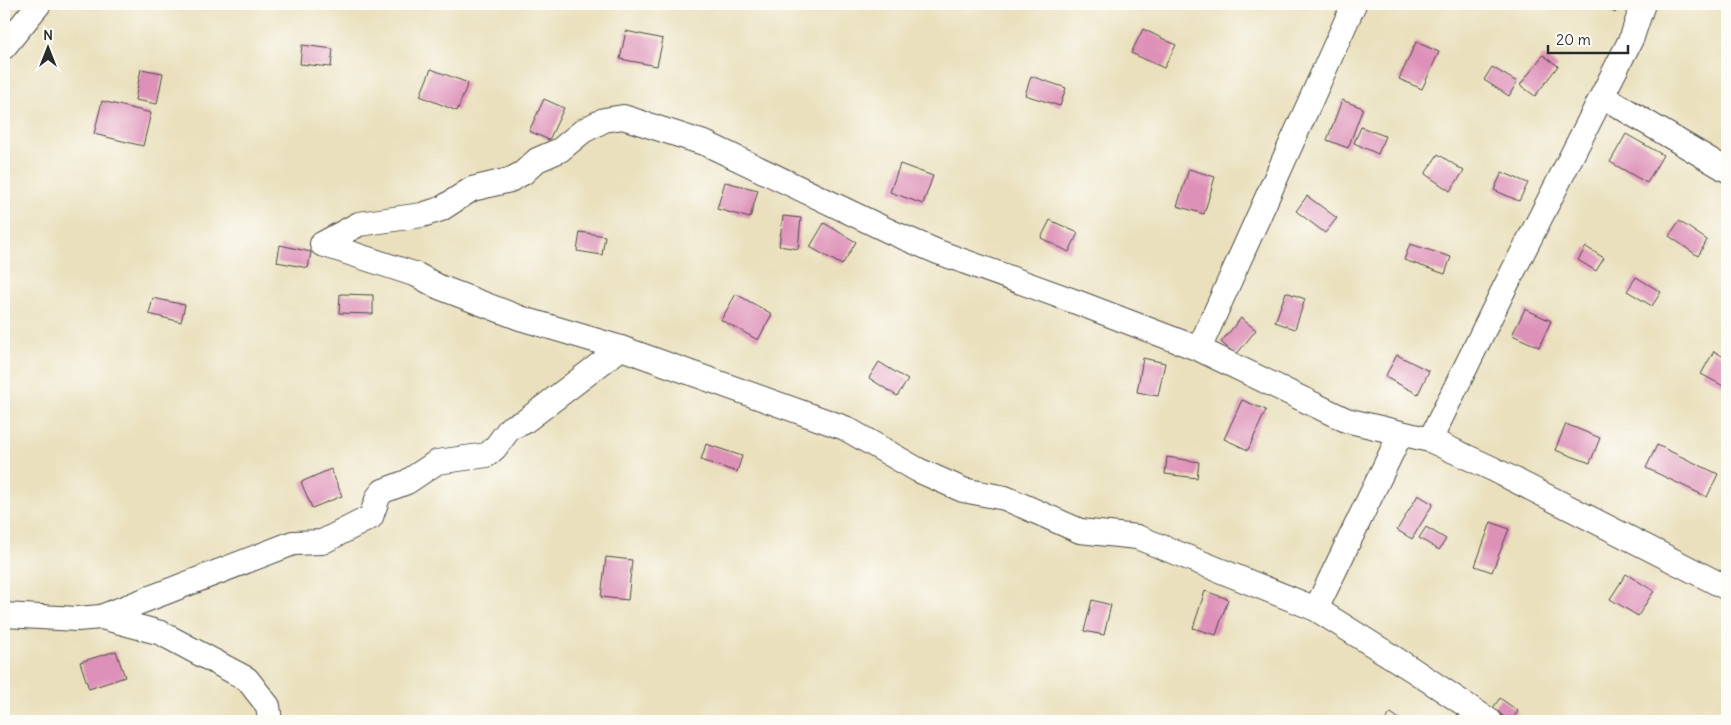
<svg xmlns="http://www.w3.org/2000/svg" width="1731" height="725" font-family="Delius,sans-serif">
	<rect width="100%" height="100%" fill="#fdfcf7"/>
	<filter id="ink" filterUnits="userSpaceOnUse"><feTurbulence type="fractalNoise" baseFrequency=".02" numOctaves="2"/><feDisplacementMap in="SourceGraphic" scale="10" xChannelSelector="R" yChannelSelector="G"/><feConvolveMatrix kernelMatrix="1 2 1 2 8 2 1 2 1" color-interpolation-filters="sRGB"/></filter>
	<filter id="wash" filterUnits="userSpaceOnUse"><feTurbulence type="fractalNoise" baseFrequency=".0096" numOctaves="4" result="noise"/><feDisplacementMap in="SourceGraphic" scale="20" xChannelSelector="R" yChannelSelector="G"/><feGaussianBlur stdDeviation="1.12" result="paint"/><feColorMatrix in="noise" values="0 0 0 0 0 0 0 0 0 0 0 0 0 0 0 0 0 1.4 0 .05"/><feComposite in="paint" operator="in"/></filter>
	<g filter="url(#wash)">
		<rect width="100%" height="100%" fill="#eae0bd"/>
		<g id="blocks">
			<!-- building -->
			<path fill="#de91b8" d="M 1600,4 L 1621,4 L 1615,13 Z
				M 1143,29 L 1176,45 L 1164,68 L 1131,53 Z
				M 626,31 L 663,39 L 657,66 L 620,59 Z
				M 1416,42 L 1439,52 L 1422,89 L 1399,79 Z
				M 302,45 L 333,49 L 331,67 L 300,64 Z
				M 1543,55 L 1558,66 L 1535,96 L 1520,85 Z
				M 1492,67 L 1517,82 L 1509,96 L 1484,80 Z
				M 141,69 L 163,73 L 157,104 L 135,100 Z
				M 431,69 L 468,83 L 457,111 L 420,96 Z
				M 1031,76 L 1066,88 L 1060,106 L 1025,95 Z
				M 544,99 L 564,108 L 549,140 L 529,131 Z
				M 1342,100 L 1363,108 L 1348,148 L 1327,140 Z
				M 102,101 L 151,113 L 143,146 L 94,134 Z
				M 1361,127 L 1385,136 L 1378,154 L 1354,143 Z
				M 1626,134 L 1663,155 L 1647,183 L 1610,162 Z
				M 1438,154 L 1464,171 L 1450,191 L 1425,174 Z
				M 900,164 L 933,176 L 923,204 L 890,192 Z
				M 1189,169 L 1215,177 L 1204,214 L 1177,206 Z
				M 1502,172 L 1528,183 L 1519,201 L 1494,190 Z
				M 725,182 L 758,190 L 750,218 L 717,209 Z
				M 1307,196 L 1337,218 L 1325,233 L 1296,211 Z
				M 783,216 L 801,218 L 798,249 L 779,246 Z
				M 1050,220 L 1078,233 L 1069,252 L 1041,238 Z
				M 1679,221 L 1707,240 L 1698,256 L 1669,236 Z
				M 824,223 L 856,242 L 842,265 L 810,247 Z
				M 580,232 L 605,236 L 602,255 L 577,251 Z
				M 1410,244 L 1451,257 L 1445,274 L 1404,260 Z
				M 280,245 L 311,252 L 308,268 L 277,262 Z
				M 1586,247 L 1604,258 L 1596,271 L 1578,260 Z
				M 1636,277 L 1661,292 L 1652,306 L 1627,291 Z
				M 1286,292 L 1305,299 L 1295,329 L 1275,322 Z
				M 340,294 L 373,295 L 373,314 L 339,313 Z
				M 736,294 L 772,314 L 758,340 L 721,320 Z
				M 153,298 L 185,305 L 181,322 L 149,314 Z
				M 1525,309 L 1551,321 L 1539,347 L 1512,335 Z
				M 1241,318 L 1256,330 L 1236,355 L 1221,342 Z
				M 1714,351 L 1727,359 L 1727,388 L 1701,374 Z
				M 1397,355 L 1429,371 L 1418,394 L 1385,377 Z
				M 1143,358 L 1165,363 L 1158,396 L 1137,392 Z
				M 879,362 L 908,380 L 897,396 L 869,378 Z
				M 1242,400 L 1266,410 L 1248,450 L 1224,439 Z
				M 1566,424 L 1600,438 L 1590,463 L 1555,450 Z
				M 706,444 L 742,456 L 737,472 L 701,460 Z
				M 1657,445 L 1718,474 L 1707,497 L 1646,468 Z
				M 1167,457 L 1199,462 L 1197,478 L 1165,474 Z
				M 331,469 L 342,496 L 312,508 L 301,482 Z
				M 1418,495 L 1433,504 L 1412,539 L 1397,530 Z
				M 1491,522 L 1509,529 L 1492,572 L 1475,566 Z
				M 1426,527 L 1446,539 L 1439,550 L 1419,538 Z
				M 606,557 L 632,560 L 628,600 L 601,597 Z
				M 1626,574 L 1654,591 L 1638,616 L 1610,599 Z
				M 1205,591 L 1228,599 L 1216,635 L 1193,628 Z
				M 1092,600 L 1111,605 L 1104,635 L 1084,631 Z
				M 116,651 L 125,677 L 89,689 L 80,662 Z
				M 1500,698 L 1518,711 L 1511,721 L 1492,709 Z
				M 1391,713 L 1402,721 L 1384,721 Z"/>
		</g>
	</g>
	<g filter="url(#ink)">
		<use href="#blocks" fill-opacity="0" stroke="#484641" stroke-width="1"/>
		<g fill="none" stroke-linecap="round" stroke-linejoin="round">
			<defs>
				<path id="minor" d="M 4,47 L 39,4
					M 1602,96 L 1727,170
					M 322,244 L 359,224 L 422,215 L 441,209 L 472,189 L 510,180 L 523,173 L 537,160 L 560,150 L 583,131 L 604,120 L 623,117 L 707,144 L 891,232 L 938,252 L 1079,303 L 1199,349 L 1346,420 L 1430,440 L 1493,469 L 1727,588
					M 322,244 L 417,275 L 439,287 L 520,318 L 621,348 L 845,428 L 918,470 L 963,490 L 1005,498 L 1080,531 L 1137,537 L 1316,609 L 1413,670 L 1490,721
					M 1199,349 L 1354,4
					M 1430,440 L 1502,293 L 1632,37 L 1643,4
					M 1316,609 L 1401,433
					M 4,615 L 77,619 L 101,617 L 293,543 L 322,542 L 371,517 L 378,497 L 383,491 L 407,482 L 437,462 L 487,455 L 495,448 L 510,428 L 524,422 L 621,348
					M 101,617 L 161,633 L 247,679 L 268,706 L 270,721"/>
			</defs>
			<!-- minor casing -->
			<use href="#minor" stroke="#484641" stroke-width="26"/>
			<!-- minor -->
			<use href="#minor" stroke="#fff" stroke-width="24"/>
		</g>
	</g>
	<!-- margin -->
	<rect width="1731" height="725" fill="none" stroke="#fdfcf7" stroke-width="20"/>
	<!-- north arrow -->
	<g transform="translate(48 48)" stroke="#fdfcf7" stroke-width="4" paint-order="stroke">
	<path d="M0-4L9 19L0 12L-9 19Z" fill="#2b2b2b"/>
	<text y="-8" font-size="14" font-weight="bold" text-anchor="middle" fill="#2b2b2b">N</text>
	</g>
	<!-- scale -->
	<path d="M1548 45v8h80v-8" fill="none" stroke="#2b2b2b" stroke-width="2.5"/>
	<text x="1556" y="45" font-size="15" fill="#2b2b2b" stroke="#fdfcf7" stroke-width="4" paint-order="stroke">20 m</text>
</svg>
